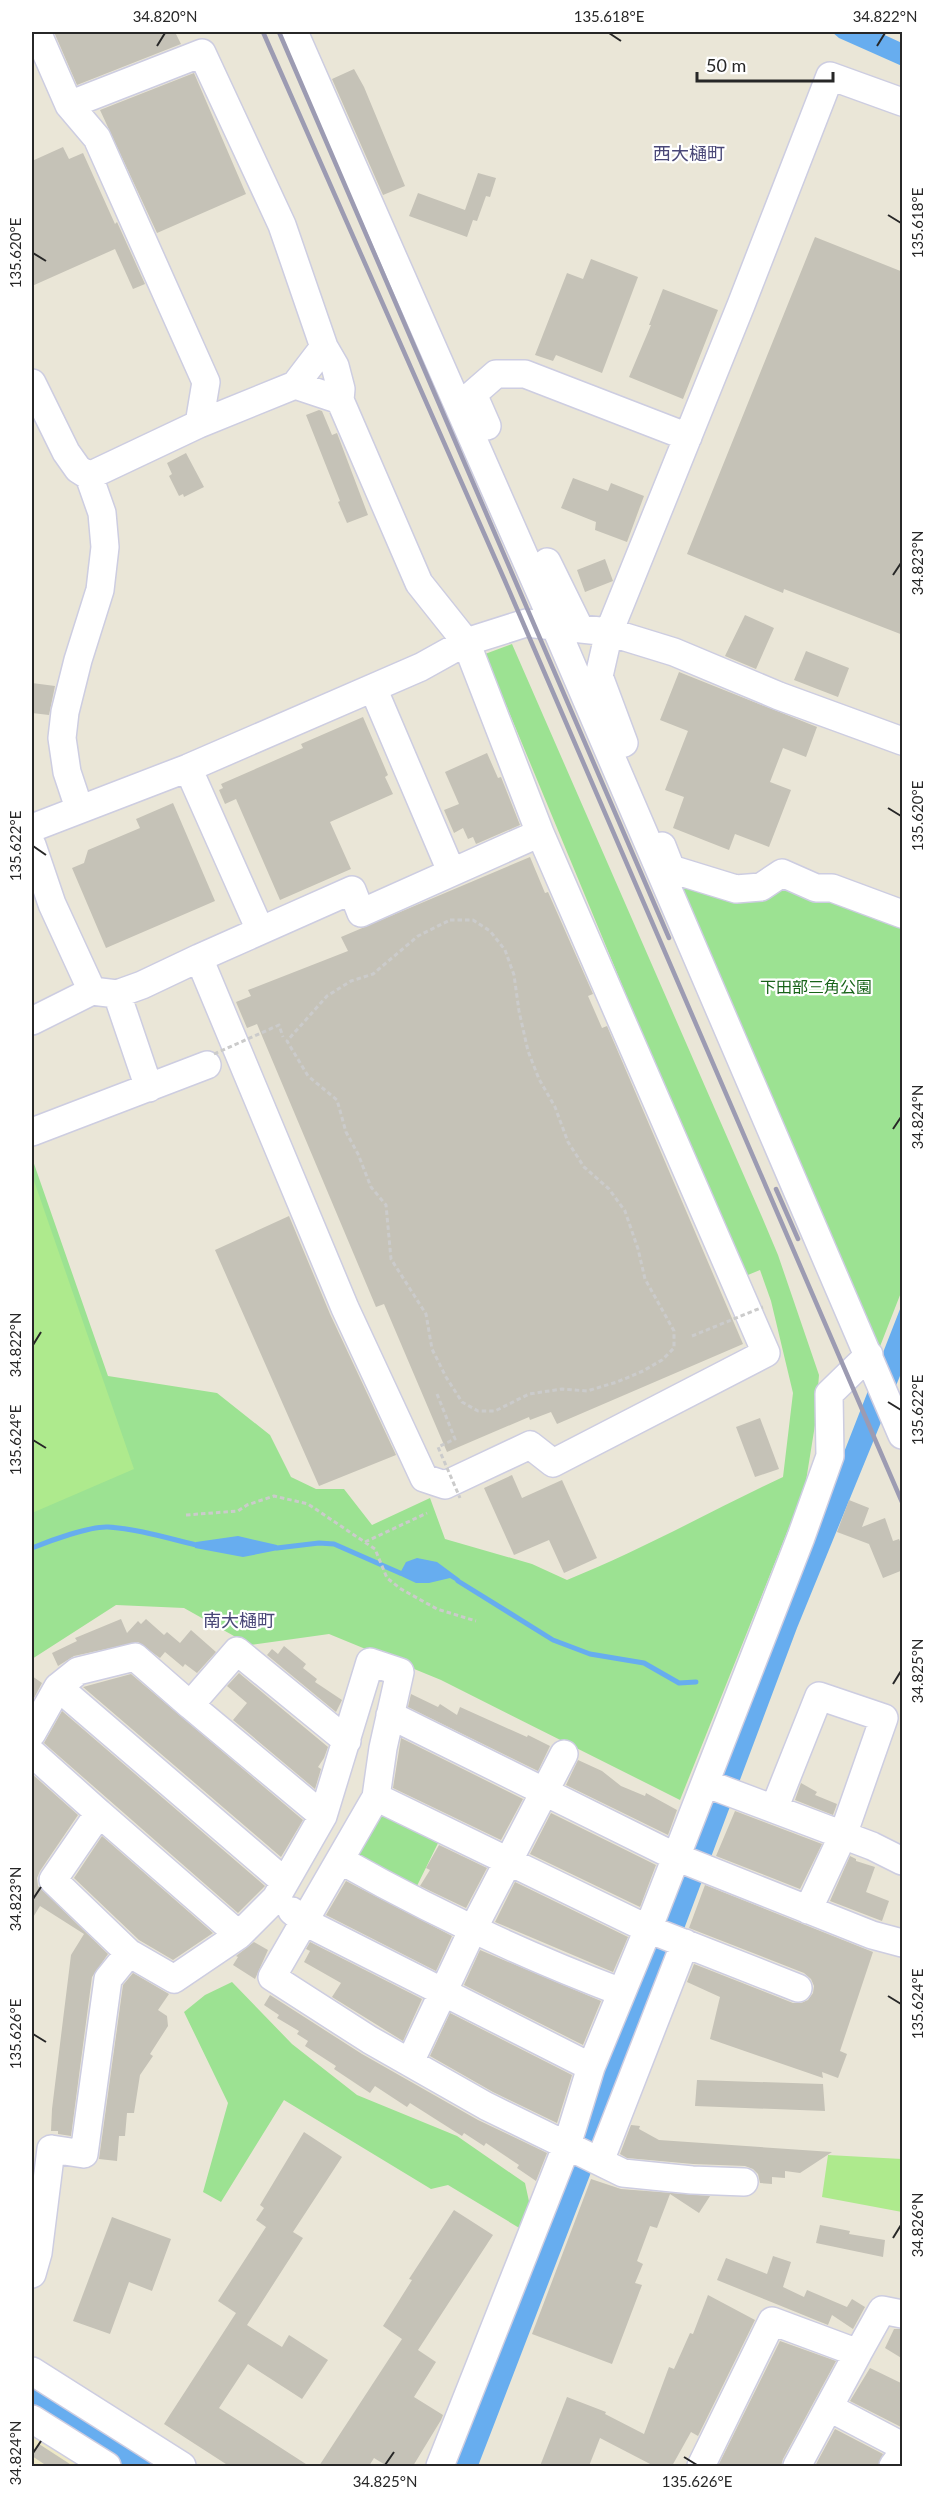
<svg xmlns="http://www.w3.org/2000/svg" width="934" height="2498" font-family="Lato,'Noto Sans JP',sans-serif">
	<rect width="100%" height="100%" fill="#eae6d7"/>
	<!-- education -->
	<path fill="#ede8c6" d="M 32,2426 L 93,2466 L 32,2466 Z"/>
	<!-- green -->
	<path fill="#9ce292" d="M 512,644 L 762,1217 L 778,1255 L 819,1375 L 815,1425 L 805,1487 L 680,1800 L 441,1680 L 329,1634 L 250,1645 L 184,1608 L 116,1605 L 32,1659 L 32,1158 L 108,1376 L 217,1393 L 270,1435 L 291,1477 L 316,1489 L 344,1489 L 372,1525 L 430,1498 L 445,1539 L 532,1564 L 567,1580 C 641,1550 711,1511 783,1477 L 793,1393 L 771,1301 L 760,1270 L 743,1277 L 485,654 Z
		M 674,879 L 745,902 L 783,888 L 824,898 L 902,925 L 902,1290 L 879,1349 Z
		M 384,1809 L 441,1837 L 414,1892 L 355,1855 Z
		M 232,1982 L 292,2044 L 357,2095 L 457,2136 L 525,2183 L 530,2206 L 521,2229 L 448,2185 L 431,2189 L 284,2100 L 221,2202 L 203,2192 L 228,2103 L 184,2012 L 205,1995 Z"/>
	<!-- pitch -->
	<path fill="#aeea8d" d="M 32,1175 L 134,1469 L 32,1513 Z
		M 828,2155 L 902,2159 L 902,2212 L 822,2197 Z"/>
	<!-- water -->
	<path fill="#67adef" d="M 832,32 L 878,32 L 902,43 L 902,66 L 839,38 Z
		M 902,1304 L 902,1371 L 797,1628 L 684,1929 L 598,2145 L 590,2175 L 490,2435 L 478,2466 L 451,2466 L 575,2140 Z
		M 238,1536 L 277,1545 L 278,1550 L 243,1557 L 195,1548 L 196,1542 Z
		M 417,1558 L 437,1562 L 460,1579 L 457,1582 L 450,1578 L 429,1583 L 416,1583 L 399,1575 L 406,1562 Z
		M 32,2387 L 158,2466 L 119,2466 L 32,2413 Z"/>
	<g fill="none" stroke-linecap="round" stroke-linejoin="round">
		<!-- stream -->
		<path stroke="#67adef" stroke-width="5" d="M 32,1548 C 49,1541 90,1526 108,1527 C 138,1529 167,1538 196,1545
			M 277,1548 L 319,1543 L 334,1544 L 400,1573
			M 458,1581 L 553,1640 L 590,1654 L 644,1663 L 679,1683 L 696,1682"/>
	</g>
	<!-- building -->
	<path fill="#c5c2b7" d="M 54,32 L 175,32 L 181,44 L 77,85 Z
		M 354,69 L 364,87 L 405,186 L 383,195 L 332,79 Z
		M 194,73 L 246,194 L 157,233 L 100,110 Z
		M 63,147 L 69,159 L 83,153 L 115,224 L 117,222 L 145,284 L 133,289 L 115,249 L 32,286 L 32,161 Z
		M 478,173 L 496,178 L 490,197 L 486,196 L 477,221 L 473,220 L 467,237 L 409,216 L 418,193 L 465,210 Z
		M 815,237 L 903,272 L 903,635 L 784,589 L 783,593 L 687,554 Z
		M 591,259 L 638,277 L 602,373 L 556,355 L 553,361 L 535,355 L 567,273 L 583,279 Z
		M 663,289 L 718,310 L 683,399 L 629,377 L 651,325 L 649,325 Z
		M 319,410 L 322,411 L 332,435 L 337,433 L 368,515 L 347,523 L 338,502 L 340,501 L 306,415 Z
		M 186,453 L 204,487 L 184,497 L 183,494 L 179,496 L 169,476 L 172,474 L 167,463 Z
		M 573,478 L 608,491 L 611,483 L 644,496 L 627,542 L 595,530 L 596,522 L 561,508 Z
		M 605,559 L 613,581 L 585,592 L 577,570 Z
		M 745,615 L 774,628 L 756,669 L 725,656 Z
		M 806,651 L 849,668 L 838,697 L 794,680 Z
		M 679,672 L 817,727 L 806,757 L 783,748 L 770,782 L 791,790 L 769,847 L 735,834 L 729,850 L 673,828 L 684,797 L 665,790 L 688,731 L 660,720 Z
		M 32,683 L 55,686 L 49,715 L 32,713 Z
		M 363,717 L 388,775 L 385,777 L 393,794 L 330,822 L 351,869 L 280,900 L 236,799 L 225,804 L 219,790 L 223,788 L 221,784 L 303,748 L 301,744 Z
		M 487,753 L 498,778 L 501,777 L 520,825 L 476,844 L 473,837 L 468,839 L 463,828 L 454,833 L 444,810 L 459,804 L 445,772 Z
		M 173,803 L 215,901 L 106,948 L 72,868 L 84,863 L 88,850 L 140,828 L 136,819 Z
		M 530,857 L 545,893 L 548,892 L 593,994 L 588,996 L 602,1028 L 607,1026 L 743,1344 L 557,1424 L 551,1412 L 530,1420 L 529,1417 L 447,1452 L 384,1304 L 376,1307 L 257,1024 L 247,1028 L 236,1002 L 251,996 L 248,990 L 348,951 L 341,937 Z
		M 289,1216 L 330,1314 L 396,1455 L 319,1486 L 215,1250 Z
		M 760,1418 L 779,1469 L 755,1477 L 736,1427 Z
		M 512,1475 L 522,1498 L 562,1480 L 597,1558 L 564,1573 L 549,1540 L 514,1555 L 484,1488 Z
		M 849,1500 L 869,1508 L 862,1527 L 885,1518 L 893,1541 L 899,1539 L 903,1548 L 903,1570 L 883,1578 L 869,1544 L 837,1532 Z
		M 121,1619 L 127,1633 L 138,1621 L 141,1624 L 146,1619 L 164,1635 L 167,1632 L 180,1643 L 191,1630 L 216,1652 L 197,1673 L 185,1664 L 183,1667 L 165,1652 L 160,1658 L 138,1642 L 74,1656 L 58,1666 L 52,1653 L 77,1641 L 75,1638 Z
		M 284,1646 L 306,1664 L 303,1668 L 317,1679 L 315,1682 L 342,1700 L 336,1712 L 267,1655 L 272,1649 L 278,1654 Z
		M 239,1673 L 328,1747 L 324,1758 L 318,1767 L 321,1769 L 315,1789 L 233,1720 L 247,1703 L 227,1686 Z
		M 131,1674 L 303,1820 L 281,1857 L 83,1687 Z
		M 32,1676 L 42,1683 L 32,1702 Z
		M 411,1694 L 438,1707 L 440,1704 L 457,1715 L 460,1707 L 527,1737 L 528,1735 L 550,1746 L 538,1771 L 408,1707 Z
		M 62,1711 L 265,1886 L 238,1913 L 44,1743 Z
		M 401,1738 L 523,1799 L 501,1840 L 393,1788 Z
		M 578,1760 L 602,1771 L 621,1786 L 645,1796 L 646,1793 L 677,1810 L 668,1835 L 566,1785 Z
		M 32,1774 L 78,1815 L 40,1871 L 37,1878 L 38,1886 L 108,1954 L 92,1977 L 71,2136 L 58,2134 L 58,2131 L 51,2131 L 52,2109 L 71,1955 L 84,1934 L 40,1906 L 32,1919 Z
		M 801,1783 L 817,1792 L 815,1795 L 837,1804 L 833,1815 L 795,1800 Z
		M 735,1811 L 822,1844 L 800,1889 L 716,1856 Z
		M 551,1813 L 656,1865 L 640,1907 L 530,1854 Z
		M 102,1836 L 213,1933 L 173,1960 L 139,1940 L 74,1878 Z
		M 439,1845 L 487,1868 L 466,1908 L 420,1886 L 430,1870 L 426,1868 Z
		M 850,1856 L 856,1859 L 856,1861 L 875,1867 L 866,1892 L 889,1901 L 882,1921 L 830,1901 Z
		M 346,1881 L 452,1936 L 436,1971 L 326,1915 Z
		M 515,1882 L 628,1937 L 613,1972 L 495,1922 Z
		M 705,1885 L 873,1952 L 840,2051 L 847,2054 L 838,2078 L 822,2072 L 823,2078 L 710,2039 L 720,1997 L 687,1982 L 694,1964 L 793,2003 L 801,2003 L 808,2000 L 813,1993 L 814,1986 L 811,1979 L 804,1973 L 689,1928 Z
		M 254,1942 L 268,1950 L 255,1979 L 233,1965 L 238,1957 L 236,1956 Z
		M 310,1942 L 422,1999 L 403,2041 L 332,1997 L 341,1983 L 304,1962 L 310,1951 L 306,1949 Z
		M 480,1950 L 601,2001 L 583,2045 L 464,1985 Z
		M 133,1973 L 169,1994 L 158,2010 L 167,2016 L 168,2026 L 150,2054 L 153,2056 L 140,2075 L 134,2113 L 127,2113 L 125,2136 L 119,2136 L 117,2161 L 99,2159 L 123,1985 Z
		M 270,1995 L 362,2054 L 478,2120 L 547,2153 L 536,2181 L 517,2168 L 519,2165 L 486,2143 L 484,2146 L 464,2133 L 462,2136 L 410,2103 L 407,2107 L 375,2086 L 370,2093 L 334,2069 L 336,2066 L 305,2046 L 308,2041 L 297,2034 L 299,2031 L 277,2018 L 279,2015 L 264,2005 Z
		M 450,2013 L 572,2075 L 557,2123 L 493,2092 L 430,2056 Z
		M 697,2080 L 823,2084 L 825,2111 L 695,2106 Z
		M 631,2125 L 640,2126 L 639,2129 L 659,2140 L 832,2152 L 800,2173 L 785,2171 L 785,2178 L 772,2177 L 772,2184 L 760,2183 L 758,2174 L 753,2169 L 745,2166 L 693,2164 L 627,2158 L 620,2154 Z
		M 304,2132 L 342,2157 L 293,2232 L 303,2238 L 247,2325 L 282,2347 L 289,2335 L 328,2360 L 302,2399 L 248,2364 L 219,2408 L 309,2466 L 229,2466 L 164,2424 L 236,2313 L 218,2301 L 266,2227 L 256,2220 L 264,2208 L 260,2205 Z
		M 591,2179 L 621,2189 L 710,2196 L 699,2213 L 670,2194 L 657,2228 L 650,2226 L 637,2261 L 643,2264 L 635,2283 L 642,2285 L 612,2364 L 532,2334 Z
		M 454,2210 L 493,2235 L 418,2350 L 436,2362 L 414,2397 L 443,2415 L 441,2420 L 413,2466 L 387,2466 L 374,2458 L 369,2466 L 319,2466 L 402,2339 L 383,2326 L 412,2280 L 409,2279 Z
		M 112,2217 L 171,2239 L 152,2291 L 129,2282 L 110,2334 L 73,2321 Z
		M 820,2225 L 850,2231 L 849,2234 L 885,2240 L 883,2257 L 816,2243 Z
		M 773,2256 L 791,2262 L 783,2287 L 804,2297 L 807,2290 L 847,2307 L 852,2299 L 865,2307 L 853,2329 L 832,2315 L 828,2325 L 717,2280 L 726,2258 L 767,2274 Z
		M 708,2295 L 755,2320 L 698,2436 L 691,2432 L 672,2466 L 654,2466 L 600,2438 L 589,2466 L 540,2466 L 567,2397 L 606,2412 L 605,2414 L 644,2434 L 669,2367 L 674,2369 L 690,2333 L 693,2334 Z
		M 894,2329 L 903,2329 L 903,2359 L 885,2348 Z
		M 780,2341 L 836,2361 L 783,2459 L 781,2466 L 718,2466 Z
		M 870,2368 L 903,2384 L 903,2428 L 850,2401 Z
		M 835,2429 L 883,2454 L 878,2466 L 815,2466 Z
		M 39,2444 L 73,2466 L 47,2466 L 32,2456 Z"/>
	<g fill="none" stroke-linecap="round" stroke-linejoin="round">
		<defs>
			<path id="minor" d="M 37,32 L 69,105
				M 294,32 L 555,626 L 902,1435
				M 32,383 L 66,452 L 78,469 L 89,476 L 102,513 L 105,547 L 100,590 L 78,660 L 65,712 L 62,738 L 67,772 L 79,808
				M 295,385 L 324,347
				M 199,424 L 206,382 L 97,138 L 69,105 L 202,53 L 282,225 L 324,347 L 335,366 L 341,389 L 340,400
				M 487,426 L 473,394 L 496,374 L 525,374 L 688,437
				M 89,476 L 199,424 L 295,385 L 340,400 L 419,583 L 466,642 L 540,833 L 766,1353 L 553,1463 L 530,1445 L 445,1485 L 424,1478 L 345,1308 L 199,958 L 142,985 L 117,994
				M 547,562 L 580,629
				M 373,688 L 451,871
				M 624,743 L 599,676 L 609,632 L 741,305 L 830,76 L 902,102
				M 188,768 L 260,930
				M 32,828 L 188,768 L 421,667 L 466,642 L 526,623 L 609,632 L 674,652 L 779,696 L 902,741
				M 32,845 L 52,904 L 92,991 L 117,994 L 149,1088
				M 662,846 L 671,869 L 736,889 L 761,887 L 782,873 L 816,888 L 832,888 L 902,914
				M 199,958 L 352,890 L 361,913 L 540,833
				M 32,1021 L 92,991
				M 32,1132 L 207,1065
				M 58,1687 L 285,1882
				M 190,1705 L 323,1816
				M 390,1715 L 676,1857 L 872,1935 L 902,1943
				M 32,1733 L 58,1687 L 78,1671 L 135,1657 L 190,1705 L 237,1651 L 347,1741
				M 32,1753 L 99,1813 L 53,1880 L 129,1953 L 174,1979 L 239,1935 L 276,1898 L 323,1816 L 370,1662 L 400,1672 L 383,1748 L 376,1797 L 272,1977 L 370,2040 L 486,2106 L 623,2173 L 692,2180 L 744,2182
				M 705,1783 L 872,1846 L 902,1861
				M 376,1797 L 648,1929 L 798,1988
				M 774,1809 L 819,1696 L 884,1718 L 843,1835 L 808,1910
				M 99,1813 L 239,1935
				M 340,1860 C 430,1911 523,1955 621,1992
				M 292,1911 L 305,1922 L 591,2067
				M 410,2062 L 473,1929 L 564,1754
				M 600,2161 L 685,1943
				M 32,2274 L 38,2253 L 51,2149 L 84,2154 L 108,1979 L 129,1953
				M 32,2371 L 182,2466
				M 830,2408 L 902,2446
				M 32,2419 L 107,2466
				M 440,2466 L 567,2145 L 591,2067 L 648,1929 L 801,1537 L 830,1456 L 829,1394 L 869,1355
				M 701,2466 L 772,2321 L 858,2353 L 882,2310 L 902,2314
				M 797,2466 L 858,2353
				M 893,2466 L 902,2454"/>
		</defs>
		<!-- minor casing -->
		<use href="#minor" stroke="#cdcde1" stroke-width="30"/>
		<!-- path -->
		<path stroke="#cbcbcb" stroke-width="3" stroke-dasharray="4.5 3" stroke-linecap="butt" d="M 450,920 L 473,920 L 490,931 L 505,950 L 514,975 L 519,1011 L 528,1051 L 539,1079 L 555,1107 L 568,1142 L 584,1167 L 609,1189 L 625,1211 L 638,1249 L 645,1279 L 674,1331 L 674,1348 L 662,1360 L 643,1371 L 617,1382 L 587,1391 L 562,1389 L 529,1394 L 495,1411 L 478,1411 L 462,1402 L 446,1377 L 432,1349 L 426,1314 L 391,1259 L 386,1205 L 371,1187 L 358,1154 L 346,1132 L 337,1100 L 308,1076 L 287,1041 L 327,996 L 351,981 L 373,974 L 418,936 Z
			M 186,1515 L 238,1511 L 247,1505 L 274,1496 L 308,1504 L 375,1549 L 387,1578 L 401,1589 L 437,1609 L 476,1621
			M 365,1542 L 427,1513"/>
		<!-- minor -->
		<use href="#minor" stroke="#fff" stroke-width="27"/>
		<!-- rail -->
		<path stroke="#9c9bb2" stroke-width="4.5" d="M 263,32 L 505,581 L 902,1502
			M 279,32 L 669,938
			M 776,1189 L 798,1239"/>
		<!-- path-bridge -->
		<path stroke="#cbcbcb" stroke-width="3" stroke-dasharray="4.5 3" stroke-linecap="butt" d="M 214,1054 L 279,1025 L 283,1037
			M 692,1336 L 763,1307
			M 437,1394 L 455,1439 L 438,1447 L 460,1498"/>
	</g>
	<!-- ticks -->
	<path fill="none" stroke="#272727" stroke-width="2" d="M 609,33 L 621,41M 157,46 L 165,33M 877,46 L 885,33M 888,215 L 901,223M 33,253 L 46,261M 893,575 L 901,563M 888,808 L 901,816M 33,846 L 46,855M 893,1129 L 901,1117M 33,1345 L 41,1332M 888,1402 L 901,1410M 33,1440 L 46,1448M 893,1684 L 901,1671M 33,1899 L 41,1887M 888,1996 L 901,2004M 33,2034 L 46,2042M 893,2238 L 901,2225M 33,2453 L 41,2441M 684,2457 L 697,2465M 385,2465 L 394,2452"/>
	<g text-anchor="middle" stroke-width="4.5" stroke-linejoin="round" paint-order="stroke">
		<!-- park labels -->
		<g font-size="16" fill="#186319" stroke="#fff">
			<text x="816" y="993">下田部三角公園</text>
		</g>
		<!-- neighbourhood labels -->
		<g font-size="18" fill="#494777" stroke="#fff">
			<text x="689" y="160">西大樋町</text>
			<text x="239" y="1627">南大樋町</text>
		</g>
	</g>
	<!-- border -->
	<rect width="934" height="2498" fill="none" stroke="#ffffff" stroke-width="66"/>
	<!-- scale -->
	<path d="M697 72v9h136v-9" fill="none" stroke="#272727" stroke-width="3"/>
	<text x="706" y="72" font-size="18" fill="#272727" stroke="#ffffff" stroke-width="4.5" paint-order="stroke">50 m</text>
	<rect x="33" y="33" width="868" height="2432" fill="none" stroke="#272727" stroke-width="2"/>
	<g font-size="15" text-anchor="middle" fill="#272727">
		<text x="165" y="22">34.820°N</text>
		<text x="609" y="22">135.618°E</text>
		<text x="885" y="22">34.822°N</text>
		<text transform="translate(918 223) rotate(-90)" y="5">135.618°E</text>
		<text transform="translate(16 253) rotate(-90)" y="5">135.620°E</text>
		<text transform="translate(918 563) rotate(-90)" y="5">34.823°N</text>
		<text transform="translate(918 816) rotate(-90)" y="5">135.620°E</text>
		<text transform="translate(16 846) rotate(-90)" y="5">135.622°E</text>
		<text transform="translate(918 1117) rotate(-90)" y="5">34.824°N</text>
		<text transform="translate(16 1345) rotate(-90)" y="5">34.822°N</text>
		<text transform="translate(918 1410) rotate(-90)" y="5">135.622°E</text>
		<text transform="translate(16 1440) rotate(-90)" y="5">135.624°E</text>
		<text transform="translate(918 1671) rotate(-90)" y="5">34.825°N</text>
		<text transform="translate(16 1899) rotate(-90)" y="5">34.823°N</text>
		<text transform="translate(918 2004) rotate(-90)" y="5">135.624°E</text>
		<text transform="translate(16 2034) rotate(-90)" y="5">135.626°E</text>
		<text transform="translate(918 2225) rotate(-90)" y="5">34.826°N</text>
		<text transform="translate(16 2453) rotate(-90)" y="5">34.824°N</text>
		<text x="385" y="2487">34.825°N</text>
		<text x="697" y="2487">135.626°E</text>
	</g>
</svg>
